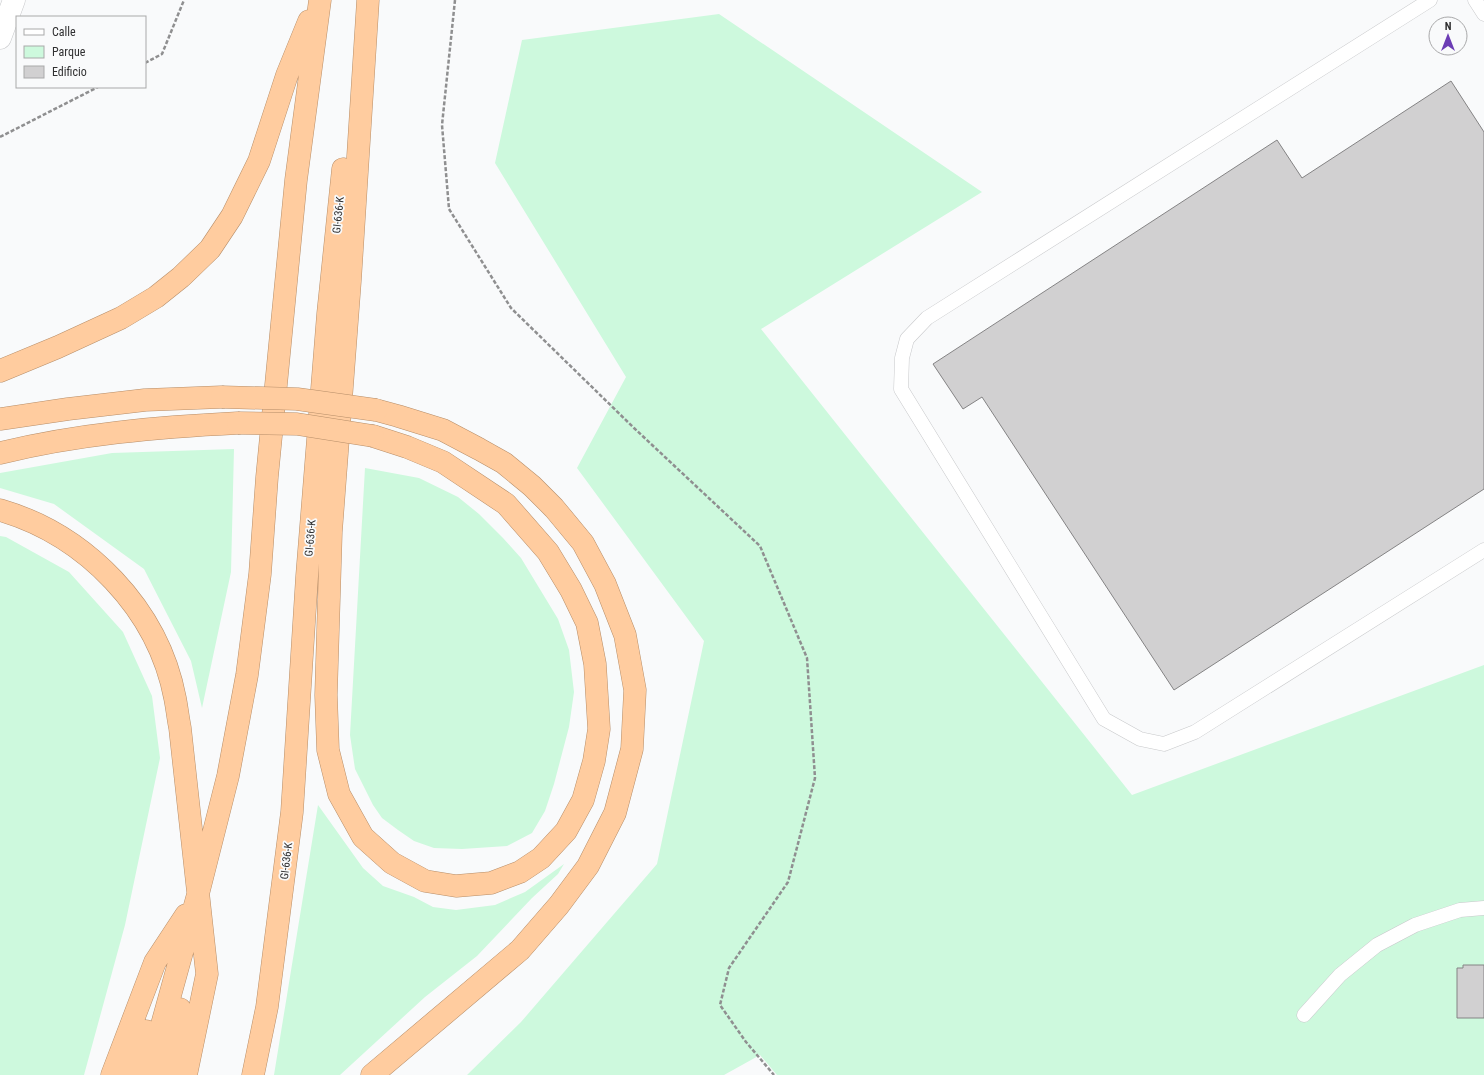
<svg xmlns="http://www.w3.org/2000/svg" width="1484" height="1075" font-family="'Roboto Condensed',sans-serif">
	<rect width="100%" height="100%" fill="#f9fafb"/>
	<!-- green -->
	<path fill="#cdf9dd" d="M 719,14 L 982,192 L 761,329 L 1132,795 L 1484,665 L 1484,1075 L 777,1075 L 760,1055 L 724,1075 L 467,1075 L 521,1022 L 657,864 L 704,641 L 577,468 L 626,377 L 495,163 L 522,40 Z
		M 234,449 L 231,572 L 202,708 L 191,661 L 144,569 L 54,504 L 0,488 L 0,473 L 112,453 Z
		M 365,468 L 419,478 L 458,497 L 479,514 L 503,538 L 521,558 L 558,619 L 569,650 L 574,692 L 569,727 L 554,784 L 545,811 L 532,833 L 507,846 L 462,849 L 434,848 L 414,841 L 398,830 L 382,818 L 373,805 L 355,769 L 350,735 Z
		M 0,536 L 6,537 L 69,572 L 123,632 L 152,696 L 160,758 L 125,925 L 84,1075 L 0,1075 Z
		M 318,805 L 363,868 L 383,886 L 414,897 L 433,907 L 456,910 L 495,905 L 525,892 L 564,864 L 558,874 L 532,898 L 477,956 L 425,997 L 340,1075 L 274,1075 Z"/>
	<!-- building -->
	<path fill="#d1d0d1" stroke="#848384" d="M 1451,81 L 1484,132 L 1484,489 L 1174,690 L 982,397 L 963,409 L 933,364 L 1277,140 L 1302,178 Z
		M 1463,965 L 1484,965 L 1484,1018 L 1457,1018 L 1457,968 L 1463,968 Z"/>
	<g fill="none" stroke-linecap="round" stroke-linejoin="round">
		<defs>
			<path id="service" d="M 1430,0 L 927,318 L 907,339 L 902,358 L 901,389 L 1104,719 L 1140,739 L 1164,744 L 1195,732 L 1484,550
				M 1475,0 L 1484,14
				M 1304,1015 L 1340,975 L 1377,945 L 1415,925 L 1460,910 L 1484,908"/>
			<path id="minor" d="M 0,38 L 14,0"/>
			<path id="trunk" d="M 368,0 L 350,281 L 331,532 L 326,695 L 328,750 L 339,794 L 363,837 L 392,863 L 425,881 L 456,886 L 491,883 L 520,872 L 541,858 L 566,831 L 583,800 L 594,761 L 599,729 L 595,664 L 587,623 L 571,590 L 548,552 L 506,504 L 443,462 L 407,447 L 373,436
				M 0,371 L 58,347 L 121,318 L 156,297 L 181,277 L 210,249 L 232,216 L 259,161 L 287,75 L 309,21
				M 0,419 L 68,409 L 145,400 L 222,397
				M 0,453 C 78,434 158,427 238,423
				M 0,510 C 86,535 158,609 175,698 C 177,708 178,718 180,728 L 207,974 L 186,1075
				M 112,1075 L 155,962 L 186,915
				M 131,1075 L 146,1031
				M 148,1075 L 197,898 L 228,776 L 247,675 L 260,574 L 267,477 L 296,180 L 320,0
				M 166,1075 L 171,1057 L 180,1009
				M 253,1075 L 267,1007 L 292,812 L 307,576 L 328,314 L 343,169
				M 372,1075 L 520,950 L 559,905 L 588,866 L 615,813 L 632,749 L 635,690 L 625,635 L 605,584 L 583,543 L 554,508 L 532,486 L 504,463 L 479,449 L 443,430 L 398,416 L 376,410"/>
		</defs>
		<!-- service casing -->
		<use href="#service" stroke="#c8c9cb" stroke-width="15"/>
		<!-- minor casing -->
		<use href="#minor" stroke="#c8c9cb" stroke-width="23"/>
		<!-- trunk casing -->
		<use href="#trunk" stroke="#b78e69" stroke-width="23"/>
		<!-- path -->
		<path stroke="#8f8f90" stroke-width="2.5" stroke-dasharray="4 2" stroke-linecap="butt" d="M 455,0 L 442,125 L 449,209 L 511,308 L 634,428 L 760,546 L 807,658 L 815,778 L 788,882 L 729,968 L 720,1005 L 746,1042 L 774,1075
			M 145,63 L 162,54 L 184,0
			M 0,137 L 98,87"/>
		<!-- service -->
		<use href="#service" stroke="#fff" stroke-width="14"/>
		<!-- minor -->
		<use href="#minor" stroke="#fff" stroke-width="22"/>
		<!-- trunk -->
		<use href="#trunk" stroke="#ffcc9f" stroke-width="22"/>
		<defs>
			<path id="trunk-bridge" d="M 222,397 L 297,399 L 376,410
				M 238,423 L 297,424 L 373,436"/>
		</defs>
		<!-- trunk-bridge casing -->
		<use href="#trunk-bridge" stroke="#b78e69" stroke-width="23" stroke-linecap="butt"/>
		<!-- trunk-bridge -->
		<use href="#trunk-bridge" stroke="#ffcc9f" stroke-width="22"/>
	</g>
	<g text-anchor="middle" stroke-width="3.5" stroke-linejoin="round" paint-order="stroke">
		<!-- street labels -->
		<g font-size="11" fill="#303031" stroke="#f9fafb">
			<text transform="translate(338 215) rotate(-84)" y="4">GI-636-K</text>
			<text transform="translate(310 538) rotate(-85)" y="4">GI-636-K</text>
			<text transform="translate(286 861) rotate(-83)" y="4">GI-636-K</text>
		</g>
	</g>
	<!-- legend -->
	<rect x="16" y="16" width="130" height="72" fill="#f9fafb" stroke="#a9a9aa"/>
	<rect x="24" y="29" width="20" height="6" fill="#ffffff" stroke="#a9a9aa"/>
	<text x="52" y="36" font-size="12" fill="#303031">Calle</text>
	<rect x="24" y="46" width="20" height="12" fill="#cdf9dd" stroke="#a9a9aa"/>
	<text x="52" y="56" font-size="12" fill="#303031">Parque</text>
	<rect x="24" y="66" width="20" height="12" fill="#d1d0d1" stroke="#a9a9aa"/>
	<text x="52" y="76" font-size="12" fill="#303031">Edificio</text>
	<!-- north arrow -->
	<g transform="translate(1448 36)"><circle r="19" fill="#f9fafb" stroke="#a9a9aa"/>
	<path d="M0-3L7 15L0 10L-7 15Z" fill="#6c3db5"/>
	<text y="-6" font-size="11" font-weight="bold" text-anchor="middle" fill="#303031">N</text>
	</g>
</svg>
